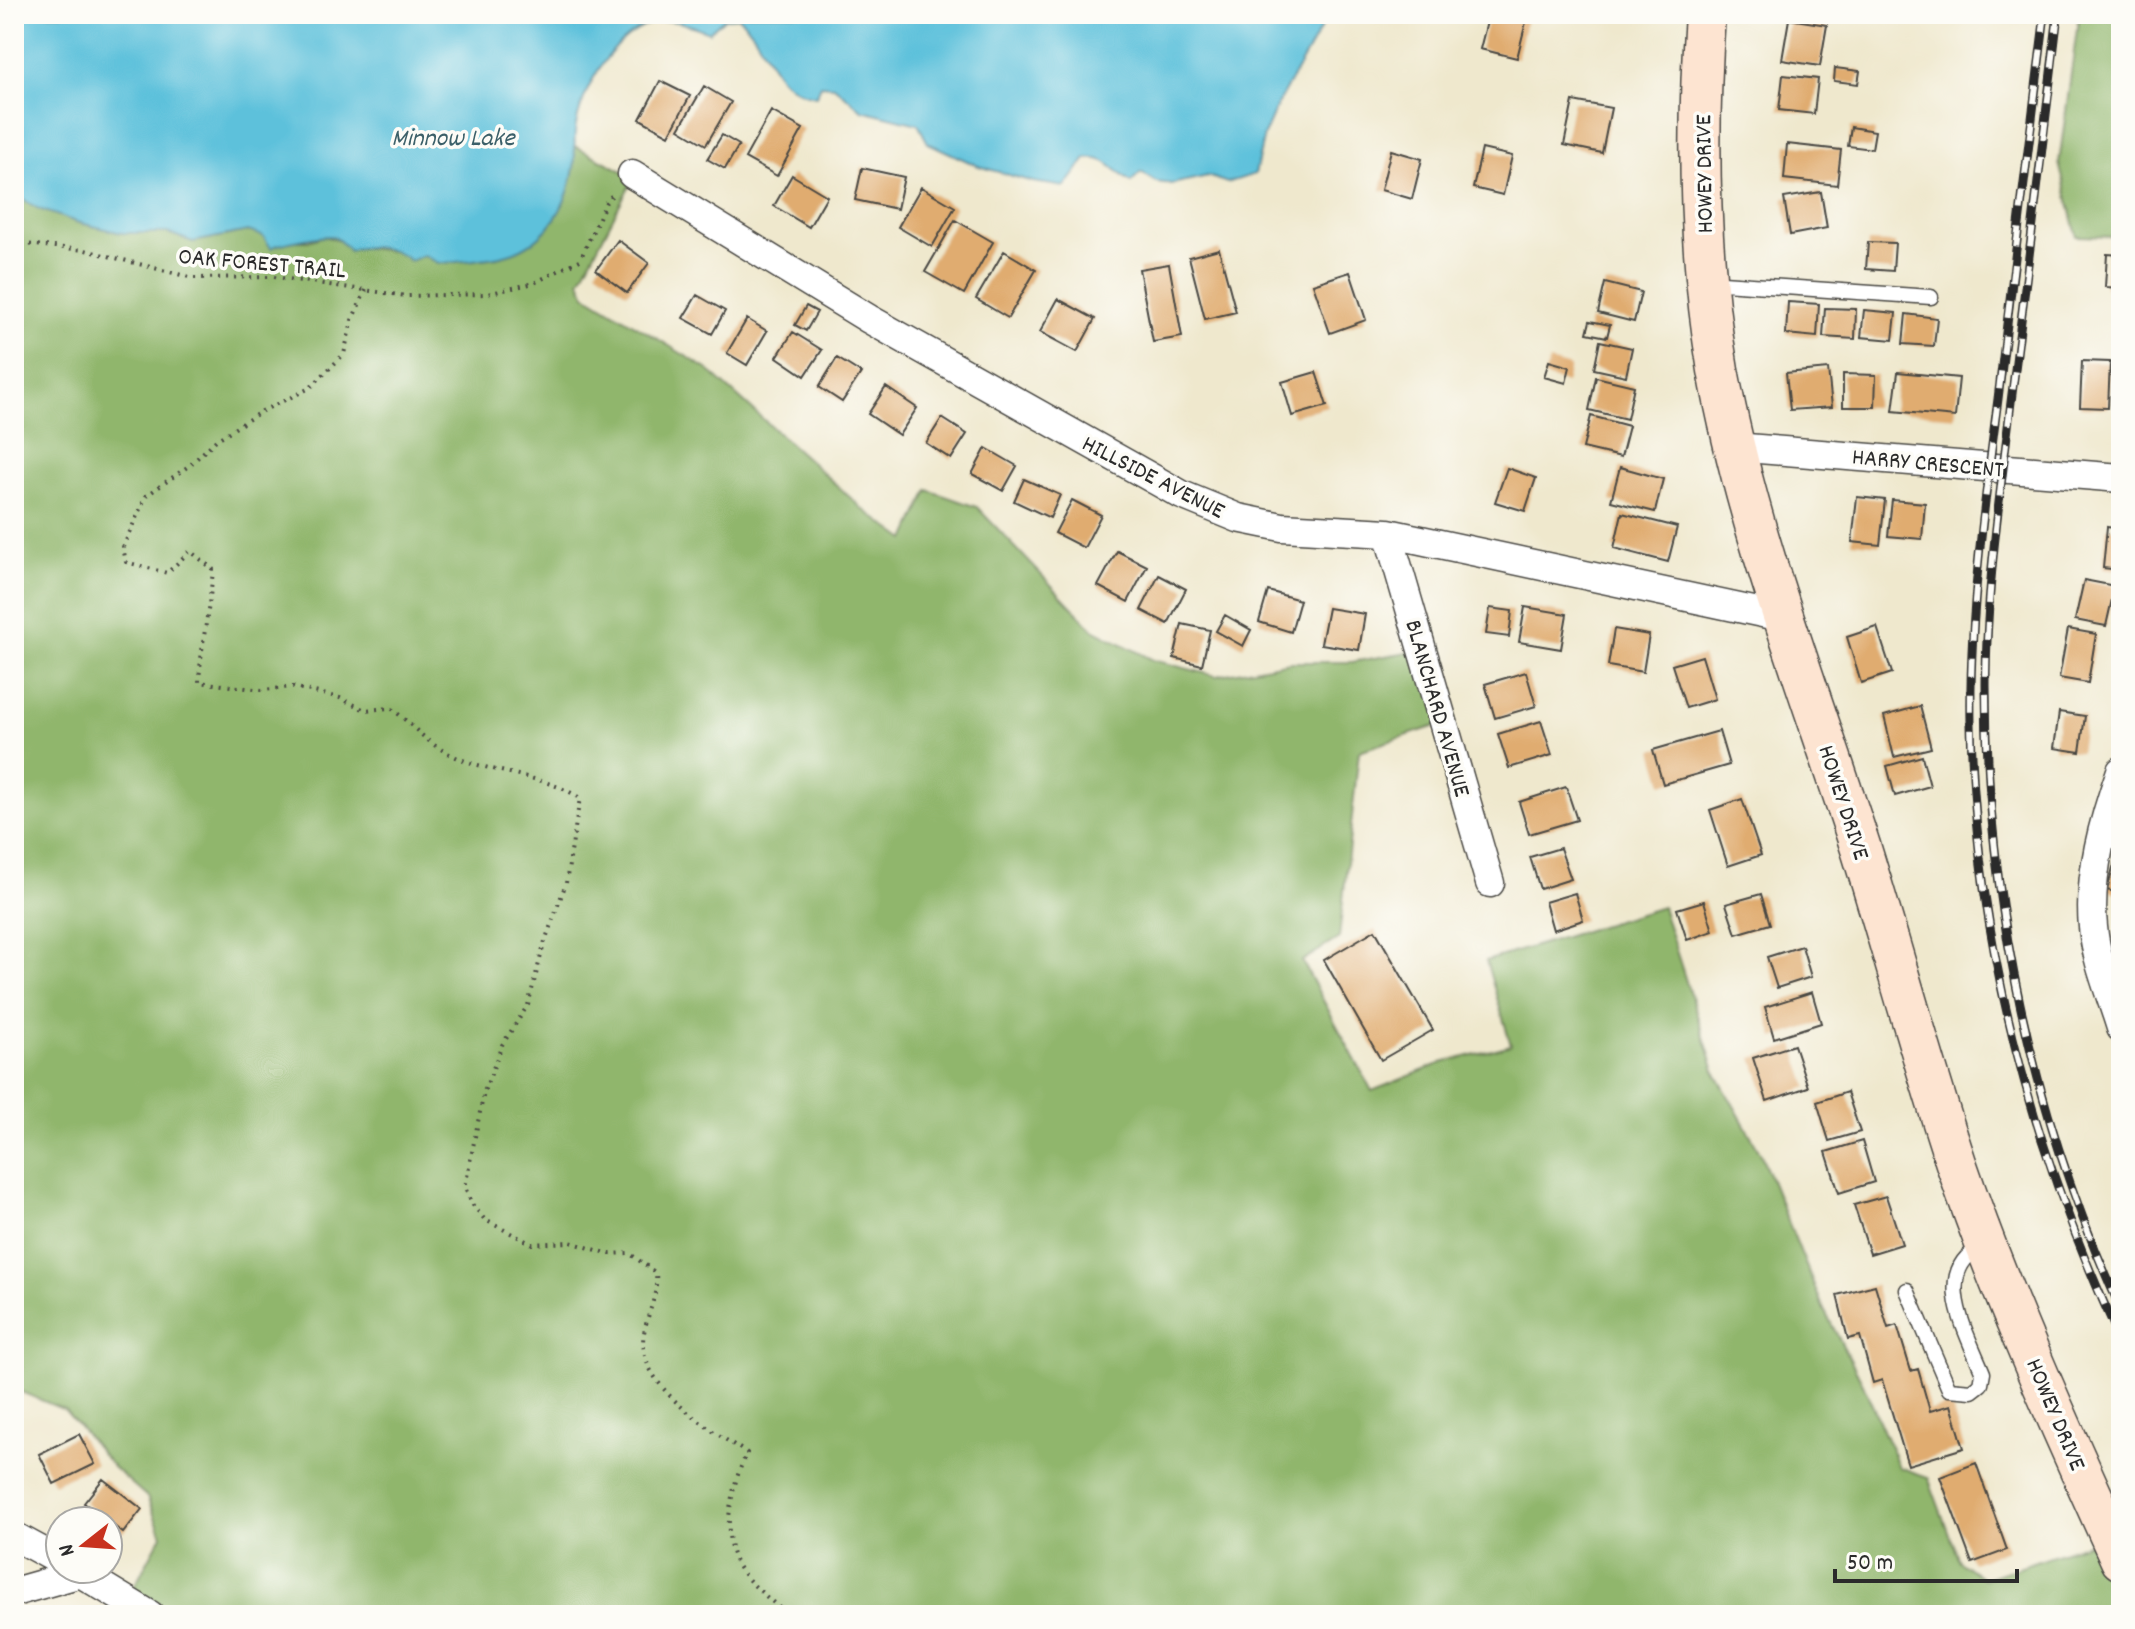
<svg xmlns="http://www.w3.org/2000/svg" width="2135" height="1629" font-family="Dekko,sans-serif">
	<rect width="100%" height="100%" fill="#fdfcf7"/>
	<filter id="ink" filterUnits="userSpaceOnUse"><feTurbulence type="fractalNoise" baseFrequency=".0125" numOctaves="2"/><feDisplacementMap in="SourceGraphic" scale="16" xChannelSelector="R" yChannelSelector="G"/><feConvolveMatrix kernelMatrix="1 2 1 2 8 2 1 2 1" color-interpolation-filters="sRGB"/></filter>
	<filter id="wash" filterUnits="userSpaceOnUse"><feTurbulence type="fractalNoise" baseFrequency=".006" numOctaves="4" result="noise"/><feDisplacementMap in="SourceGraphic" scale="32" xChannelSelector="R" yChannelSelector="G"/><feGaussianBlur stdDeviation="1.8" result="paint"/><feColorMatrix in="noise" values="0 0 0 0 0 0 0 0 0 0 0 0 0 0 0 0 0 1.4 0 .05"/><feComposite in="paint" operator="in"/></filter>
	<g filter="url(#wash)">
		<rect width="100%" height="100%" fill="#efe8cd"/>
		<!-- forest -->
		<path fill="#90b66c" stroke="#5e704c" stroke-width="2" d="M 2079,14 L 2121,14 L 2121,237 L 2077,236 L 2059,163 Z
			M 575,146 L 634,177 L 580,281 L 586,295 L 707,369 L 863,509 L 906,540 L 928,490 L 977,507 L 1093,629 L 1153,660 L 1216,676 L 1290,662 L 1352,662 L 1419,650 L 1442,724 L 1359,751 L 1339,938 L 1302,961 L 1372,1091 L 1442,1063 L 1511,1045 L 1486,961 L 1662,907 L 1716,1074 L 1760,1152 L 1824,1310 L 1863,1384 L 1899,1467 L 1928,1477 L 1959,1561 L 1984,1579 L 2108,1536 L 2121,1564 L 2121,1615 L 145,1615 L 125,1603 L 162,1535 L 147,1497 L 113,1467 L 65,1410 L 14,1389 L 14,194 L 76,222 L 122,233 L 168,233 L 193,242 L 248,231 L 284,241 L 308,241 L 324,236 L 359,247 L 400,252 L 410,261 L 424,254 L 441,263 L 497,257 L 574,167 Z"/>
		<!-- water -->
		<path fill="#5dc1db" stroke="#447683" stroke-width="2" d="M 14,14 L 1329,14 L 1278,103 L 1264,135 L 1255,174 L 1227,183 L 1208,176 L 1172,184 L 1156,182 L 1141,172 L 1131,182 C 1115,172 1107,155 1086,159 L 1065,187 L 1033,182 L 978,166 L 928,143 L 918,124 L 862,110 L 834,86 L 821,85 L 816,96 C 766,88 772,45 738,17 L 725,18 L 709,32 C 697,28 680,20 667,21 C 618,24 585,83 576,125 C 573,139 576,154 574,168 C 566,215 539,253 489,258 C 480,259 446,264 440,263 C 436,263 428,257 424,255 L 410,261 C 395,247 368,244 349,251 C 345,246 340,240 334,237 C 327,234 279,243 271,248 L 263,236 L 248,231 L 193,242 L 168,233 L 122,233 L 76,222 L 39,209 L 14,194 Z"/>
		<g id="blocks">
			<!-- building -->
			<path fill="#e0ac70" d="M 1489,14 L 1528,14 L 1517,58 L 1480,49 Z
				M 1789,19 L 1827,25 L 1820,66 L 1782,60 Z
				M 1835,68 L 1860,71 L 1858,84 L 1834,81 Z
				M 1783,75 L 1818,79 L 1814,114 L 1779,110 Z
				M 660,81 L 690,96 L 669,135 L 640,119 Z
				M 704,86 L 731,102 L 706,145 L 679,129 Z
				M 1573,101 L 1611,108 L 1602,153 L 1564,145 Z
				M 771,111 L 803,129 L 777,176 L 745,158 Z
				M 1851,127 L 1875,131 L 1872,149 L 1848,146 Z
				M 722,135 L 739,145 L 725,169 L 707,159 Z
				M 1787,144 L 1841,150 L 1837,185 L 1784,179 Z
				M 1482,149 L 1512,156 L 1503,195 L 1473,188 Z
				M 1391,150 L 1422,159 L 1412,199 L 1381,190 Z
				M 862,168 L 904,177 L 897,209 L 855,200 Z
				M 792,175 L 827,196 L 809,227 L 774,206 Z
				M 921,187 L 955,207 L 932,247 L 898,227 Z
				M 1821,192 L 1827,228 L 1790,235 L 1784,198 Z
				M 955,220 L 993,242 L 964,294 L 925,272 Z
				M 618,240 L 649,263 L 627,293 L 596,270 Z
				M 1868,242 L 1895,243 L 1893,271 L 1866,269 Z
				M 1219,249 L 1236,312 L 1205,319 L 1189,257 Z
				M 1004,251 L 1036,270 L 1008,318 L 976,299 Z
				M 2107,254 L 2121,255 L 2121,288 L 2105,287 Z
				M 1169,264 L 1182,337 L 1153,342 L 1139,269 Z
				M 1350,272 L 1366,320 L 1330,333 L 1313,284 Z
				M 1605,283 L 1641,292 L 1634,322 L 1598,313 Z
				M 697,295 L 725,311 L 712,334 L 683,318 Z
				M 1058,299 L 1095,319 L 1077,352 L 1040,332 Z
				M 1788,302 L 1819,304 L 1817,337 L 1786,334 Z
				M 806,306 L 817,312 L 806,331 L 795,325 Z
				M 1825,308 L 1856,309 L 1855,339 L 1823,337 Z
				M 1864,310 L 1896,313 L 1893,340 L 1861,337 Z
				M 1906,314 L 1937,318 L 1934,346 L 1903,344 Z
				M 747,319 L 767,331 L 747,365 L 727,353 Z
				M 1590,321 L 1610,325 L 1607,337 L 1587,333 Z
				M 793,332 L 822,350 L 805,376 L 777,357 Z
				M 1600,341 L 1632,348 L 1626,376 L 1594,369 Z
				M 837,358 L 861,373 L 842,402 L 819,387 Z
				M 1549,361 L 1570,367 L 1566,383 L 1544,377 Z
				M 2082,361 L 2110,362 L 2108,408 L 2080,407 Z
				M 1828,369 L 1832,407 L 1790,410 L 1786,373 Z
				M 1316,372 L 1327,406 L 1292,416 L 1282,382 Z
				M 1898,372 L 1959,378 L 1955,417 L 1893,411 Z
				M 1843,374 L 1876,375 L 1875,407 L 1843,407 Z
				M 1596,377 L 1634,386 L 1627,419 L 1589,410 Z
				M 886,387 L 917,408 L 899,435 L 868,414 Z
				M 1591,416 L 1629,426 L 1621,457 L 1583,448 Z
				M 942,418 L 967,434 L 951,459 L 926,443 Z
				M 986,448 L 1017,466 L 1003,491 L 972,474 Z
				M 1620,467 L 1663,479 L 1655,512 L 1611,501 Z
				M 1507,468 L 1536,478 L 1525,511 L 1495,502 Z
				M 1024,479 L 1060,495 L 1050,518 L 1014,501 Z
				M 1857,497 L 1885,500 L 1880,545 L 1852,542 Z
				M 1072,500 L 1101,515 L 1084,548 L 1055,533 Z
				M 1892,500 L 1925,503 L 1922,539 L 1888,536 Z
				M 1622,513 L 1677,527 L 1668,562 L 1614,548 Z
				M 2107,527 L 2121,529 L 2121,570 L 2103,568 Z
				M 1117,551 L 1147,566 L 1128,602 L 1098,586 Z
				M 1159,575 L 1186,589 L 1168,624 L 1141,610 Z
				M 2084,580 L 2115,586 L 2106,626 L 2075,620 Z
				M 1268,591 L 1300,600 L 1291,632 L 1259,622 Z
				M 1525,607 L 1567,614 L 1561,649 L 1519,642 Z
				M 1328,608 L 1365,614 L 1359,650 L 1321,644 Z
				M 1490,608 L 1512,611 L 1509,637 L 1486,634 Z
				M 1225,615 L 1251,630 L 1243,646 L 1216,631 Z
				M 1182,624 L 1210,630 L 1202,665 L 1174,658 Z
				M 1877,627 L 1892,673 L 1861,683 L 1847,637 Z
				M 1614,629 L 1649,635 L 1643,672 L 1608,666 Z
				M 2068,629 L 2096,634 L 2088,683 L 2059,678 Z
				M 1702,656 L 1715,699 L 1686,708 L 1672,665 Z
				M 1526,672 L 1536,706 L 1495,718 L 1485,684 Z
				M 1920,706 L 1931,748 L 1894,757 L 1884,716 Z
				M 2059,712 L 2085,716 L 2080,752 L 2054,748 Z
				M 1541,721 L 1552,755 L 1509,768 L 1498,734 Z
				M 1719,731 L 1729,765 L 1663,784 L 1653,750 Z
				M 1922,756 L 1930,786 L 1895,796 L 1887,766 Z
				M 1566,787 L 1577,820 L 1529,834 L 1519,802 Z
				M 1742,799 L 1761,855 L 1728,866 L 1710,810 Z
				M 1560,848 L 1571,879 L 1540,889 L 1530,857 Z
				M 2115,862 L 2121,863 L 2121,894 L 2107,890 Z
				M 1575,893 L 1583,920 L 1553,930 L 1545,902 Z
				M 1761,894 L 1770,924 L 1736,934 L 1726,904 Z
				M 1704,901 L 1713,931 L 1687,940 L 1677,909 Z
				M 1375,930 L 1433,1030 L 1381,1060 L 1324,960 Z
				M 1802,946 L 1811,977 L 1777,988 L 1767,957 Z
				M 1812,992 L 1821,1023 L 1774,1038 L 1765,1007 Z
				M 1794,1045 L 1808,1087 L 1767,1101 L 1753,1058 Z
				M 1847,1092 L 1860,1132 L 1829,1141 L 1817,1102 Z
				M 1862,1141 L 1874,1182 L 1839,1193 L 1826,1152 Z
				M 1886,1196 L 1902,1244 L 1870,1254 L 1854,1205 Z
				M 1875,1285 L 1888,1328 L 1897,1325 L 1911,1371 L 1918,1369 L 1930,1411 L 1951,1405 L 1964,1448 L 1908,1465 L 1882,1380 L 1873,1383 L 1860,1336 L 1848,1339 L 1837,1295 Z
				M 79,1434 L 95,1464 L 54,1484 L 39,1454 Z
				M 1976,1463 L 2007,1550 L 1972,1563 L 1940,1477 Z
				M 103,1479 L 142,1509 L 123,1533 L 84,1503 Z"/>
		</g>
	</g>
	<g filter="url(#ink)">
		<use href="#blocks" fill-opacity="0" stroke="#484743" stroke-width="2"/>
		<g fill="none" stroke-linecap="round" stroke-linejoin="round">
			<defs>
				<path id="service" d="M 1708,282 L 1931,297
					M 1907,1290 L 1949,1389 L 1972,1391 L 1981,1384 L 1983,1373 C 1967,1333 1930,1271 1983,1246"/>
				<path id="minor" d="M 632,174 L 869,319 L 1182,495 L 1238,518 L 1282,527 L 1388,533 L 1786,618
					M 1734,447 L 2121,478
					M 1388,533 L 1490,883
					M 2121,771 C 2104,819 2088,875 2093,927 C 2096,961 2111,995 2121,1028
					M 14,1536 L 60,1561
					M 74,1569 L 150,1615
					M 14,1592 L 81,1573"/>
				<path id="secondary" d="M 1705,14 C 1697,131 1698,254 1718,370 C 1748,535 1811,693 1862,852 C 1894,955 1922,1060 1956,1163 C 2002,1298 2062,1430 2121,1560"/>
			</defs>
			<!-- service casing -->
			<use href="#service" stroke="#484743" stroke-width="17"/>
			<!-- minor casing -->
			<use href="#minor" stroke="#484743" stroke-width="31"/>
			<!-- secondary casing -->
			<use href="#secondary" stroke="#484743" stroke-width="43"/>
			<!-- path -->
			<path stroke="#484743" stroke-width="4" stroke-dasharray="2 6" stroke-linecap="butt" d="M 14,243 L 85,250 L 193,278 L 274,277 L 406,296 L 487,294 L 534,283 L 580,260 L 606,202 L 614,193
				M 366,290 L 352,320 L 344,354 L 310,388 L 262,411 L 216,440 L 190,465 L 146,496 L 123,547 L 126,562 L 167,573 L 190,551 L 213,569 C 210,608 201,644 199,682 L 262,690 L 293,687 L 340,698 L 365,710 L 391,708 C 408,721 425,741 444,751 C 486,775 540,772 580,798 L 566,883 L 544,944 L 528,1005 L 502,1045 L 484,1092 L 465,1187 L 472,1204 L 485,1220 L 532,1244 L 570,1242 L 610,1254 L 629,1253 L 656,1273 C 658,1297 648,1311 644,1333 C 634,1384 710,1430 747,1453 C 731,1485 718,1541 742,1572 C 754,1588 773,1601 787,1615"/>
			<!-- service -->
			<use href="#service" stroke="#fff" stroke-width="14"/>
			<!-- minor -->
			<use href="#minor" stroke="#fff" stroke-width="28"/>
			<!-- secondary -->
			<use href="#secondary" stroke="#fde4d1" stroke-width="40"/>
			<defs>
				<path id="rail" d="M 2045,14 C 2029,142 2013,271 1998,399 C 1984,506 1969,616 1971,724 C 1975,940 2031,1147 2121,1341
					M 2058,14 C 2043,143 2027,273 2011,402 C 2000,496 1986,591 1986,685 C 1986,898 2032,1116 2121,1309"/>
			</defs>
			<!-- rail casing -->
			<use href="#rail" stroke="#2b2b2b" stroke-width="9"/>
			<!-- rail -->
			<use href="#rail" stroke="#fdfcf7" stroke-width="6" stroke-dasharray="18" stroke-linecap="butt"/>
		</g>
	</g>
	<g text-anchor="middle" stroke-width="7" stroke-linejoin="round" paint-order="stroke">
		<!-- street labels -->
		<g font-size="24" fill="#2b2b2b" stroke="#fdfcf7">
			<text transform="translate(1703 174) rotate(-91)" y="8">HOWEY DRIVE</text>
			<text transform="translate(262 262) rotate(5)" y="8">OAK FOREST TRAIL</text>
			<text transform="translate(1928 462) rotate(5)" y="8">HARRY CRESCENT</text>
			<text transform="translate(1154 476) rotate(27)" y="8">HILLSIDE AVENUE</text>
			<text transform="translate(1439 708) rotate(74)" y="8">BLANCHARD AVENUE</text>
			<text transform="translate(1845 802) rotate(72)" y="8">HOWEY DRIVE</text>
			<text transform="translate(2057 1414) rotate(67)" y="8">HOWEY DRIVE</text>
		</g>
		<!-- water labels -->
		<g font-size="26" font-style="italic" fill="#3c6069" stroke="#fdfcf7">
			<text x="453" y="145">Minnow Lake</text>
		</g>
	</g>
	<!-- margin -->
	<rect width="2135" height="1629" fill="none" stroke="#fdfcf7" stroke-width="48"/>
	<!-- north arrow -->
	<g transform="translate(84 1545) rotate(253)"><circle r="38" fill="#fdfcf7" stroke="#a9a8a5" stroke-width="2"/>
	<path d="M0-6L14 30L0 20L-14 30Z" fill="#c8321e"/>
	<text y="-12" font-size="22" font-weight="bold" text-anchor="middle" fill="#2b2b2b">N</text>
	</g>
	<!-- scale -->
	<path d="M1835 1569v12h182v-12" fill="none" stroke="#2b2b2b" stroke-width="4"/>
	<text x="1847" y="1569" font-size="24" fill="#2b2b2b" stroke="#fdfcf7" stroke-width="6" paint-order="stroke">50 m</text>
</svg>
